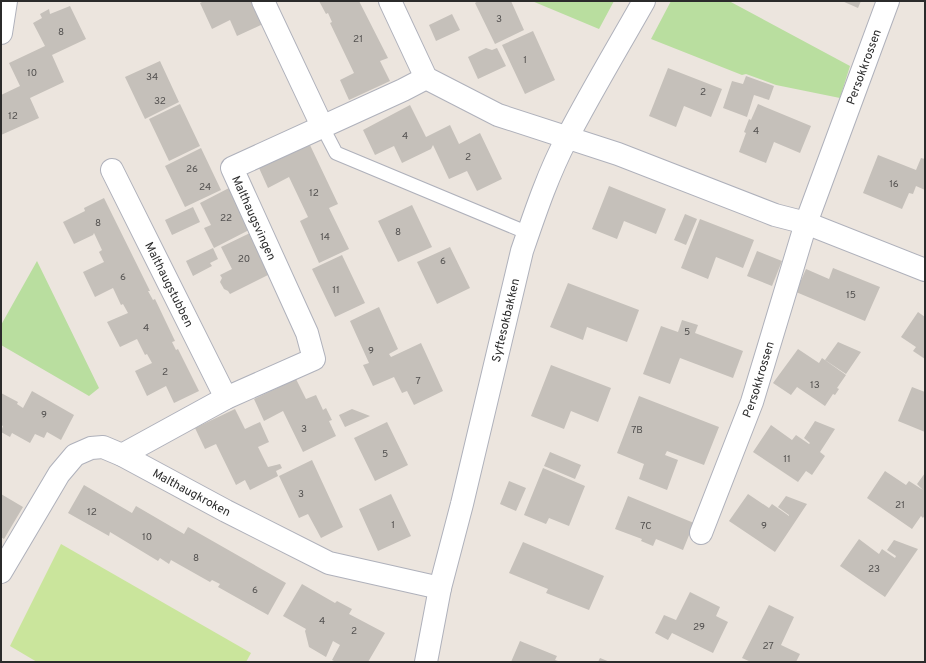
<svg xmlns="http://www.w3.org/2000/svg" width="926" height="663" font-family="Overpass,sans-serif">
	<rect width="100%" height="100%" fill="#ece5de"/>
	<!-- green -->
	<path fill="#b9de9f" d="M 532,1 L 614,1 L 599,29 Z
		M 671,1 L 729,1 L 850,66 L 840,98 L 776,85 L 746,74 L 742,75 L 651,39 Z
		M 37,261 L 99,388 L 89,396 L 1,345 L 1,325 Z"/>
	<!-- pitch -->
	<path fill="#cae59c" d="M 61,544 L 251,653 L 246,662 L 37,662 L 10,646 Z"/>
	<!-- building -->
	<path fill="#c5c0ba" d="M 204,1 L 252,1 L 263,24 L 237,36 L 230,20 L 212,29 L 200,3 Z
		M 319,1 L 359,1 L 388,58 L 380,61 L 390,81 L 349,100 L 340,80 L 354,73 L 330,23 L 332,22 L 328,13 L 326,14 Z
		M 478,1 L 511,1 L 524,30 L 495,44 L 475,3 Z
		M 842,1 L 861,1 L 858,8 Z
		M 70,6 L 86,39 L 52,55 L 64,82 L 30,98 L 39,118 L 1,135 L 1,95 L 20,86 L 9,63 L 45,46 L 33,23 L 42,18 L 40,14 L 49,9 L 50,14 Z
		M 452,14 L 460,30 L 436,41 L 429,25 Z
		M 533,31 L 555,80 L 525,94 L 502,45 Z
		M 486,48 L 492,50 L 497,48 L 506,66 L 478,79 L 468,57 Z
		M 160,61 L 179,102 L 145,119 L 125,77 Z
		M 668,68 L 722,89 L 711,117 L 684,106 L 676,127 L 649,116 Z
		M 746,76 L 774,86 L 769,100 L 754,95 L 747,117 L 723,108 L 732,81 L 743,84 Z
		M 180,104 L 200,146 L 169,161 L 149,119 Z
		M 758,104 L 811,126 L 800,153 L 774,142 L 766,163 L 739,152 L 746,133 L 744,132 L 749,119 L 751,120 Z
		M 410,105 L 426,137 L 450,125 L 459,144 L 480,133 L 502,179 L 477,191 L 467,171 L 449,179 L 433,145 L 431,149 L 402,163 L 394,146 L 375,155 L 363,130 Z
		M 309,143 L 338,204 L 329,208 L 349,249 L 319,263 L 300,221 L 308,217 L 289,177 L 268,188 L 259,168 Z
		M 201,148 L 221,190 L 185,207 L 165,166 Z
		M 878,155 L 916,170 L 921,158 L 925,159 L 925,190 L 916,186 L 913,194 L 909,193 L 902,209 L 863,193 Z
		M 609,186 L 666,209 L 656,234 L 624,221 L 617,239 L 592,229 Z
		M 229,188 L 249,230 L 214,248 L 204,228 L 211,225 L 200,203 Z
		M 104,198 L 150,291 L 148,291 L 153,300 L 155,299 L 175,341 L 172,342 L 176,350 L 178,349 L 199,391 L 174,403 L 166,386 L 147,396 L 135,371 L 152,363 L 147,354 L 145,355 L 137,339 L 120,347 L 107,322 L 128,313 L 123,304 L 121,305 L 113,288 L 95,297 L 83,272 L 104,262 L 99,252 L 102,250 L 94,233 L 93,235 L 74,244 L 63,222 L 85,211 L 84,208 Z
		M 412,205 L 432,247 L 398,262 L 378,221 Z
		M 193,207 L 200,222 L 172,235 L 165,220 Z
		M 685,214 L 697,219 L 686,245 L 674,240 Z
		M 700,219 L 754,240 L 743,268 L 716,257 L 708,279 L 681,268 Z
		M 250,233 L 270,274 L 230,294 L 228,291 L 224,289 L 220,282 L 222,278 L 220,275 L 232,269 L 221,247 Z
		M 450,247 L 470,288 L 437,304 L 417,262 Z
		M 213,248 L 218,259 L 210,263 L 212,266 L 193,276 L 186,261 Z
		M 757,251 L 782,261 L 772,286 L 747,276 Z
		M 342,255 L 365,303 L 335,317 L 312,269 Z
		M 833,268 L 880,287 L 865,321 L 796,292 L 806,269 L 829,279 Z
		M 568,283 L 639,310 L 627,342 L 587,327 L 583,340 L 550,327 Z
		M 379,307 L 398,349 L 389,354 L 391,357 L 421,343 L 443,391 L 414,405 L 407,391 L 402,393 L 394,377 L 373,386 L 363,365 L 369,363 L 350,321 Z
		M 918,312 L 925,317 L 925,359 L 913,351 L 916,347 L 901,337 Z
		M 682,320 L 698,325 L 695,333 L 743,351 L 733,378 L 680,358 L 670,384 L 643,374 L 661,326 L 678,332 Z
		M 838,342 L 861,352 L 846,374 L 825,360 Z
		M 798,349 L 819,363 L 822,358 L 846,375 L 837,388 L 839,389 L 835,395 L 833,394 L 825,406 L 797,387 L 791,395 L 773,383 Z
		M 551,365 L 611,388 L 598,422 L 571,411 L 564,429 L 531,416 Z
		M 296,379 L 306,399 L 316,395 L 323,410 L 326,408 L 332,420 L 329,421 L 336,436 L 303,452 L 283,411 L 264,421 L 254,399 Z
		M 912,387 L 925,392 L 925,432 L 898,421 Z
		M 32,391 L 74,415 L 61,440 L 47,432 L 44,438 L 35,434 L 30,443 L 12,433 L 10,437 L 1,432 L 3,426 L 1,425 L 1,393 L 18,402 L 17,404 L 23,408 Z
		M 639,396 L 719,427 L 704,465 L 667,451 L 665,455 L 678,460 L 667,490 L 639,479 L 644,464 L 617,453 Z
		M 235,409 L 245,429 L 260,422 L 269,442 L 258,447 L 268,467 L 280,464 L 282,468 L 276,471 L 278,476 L 250,490 L 245,480 L 236,485 L 216,444 L 205,449 L 195,428 Z
		M 352,409 L 370,416 L 345,427 L 339,415 Z
		M 815,421 L 835,429 L 820,452 L 825,456 L 812,475 L 806,471 L 798,482 L 753,452 L 771,425 L 792,440 L 796,435 L 809,444 L 810,443 L 804,438 Z
		M 387,422 L 408,465 L 375,481 L 354,438 Z
		M 550,452 L 581,465 L 575,479 L 544,466 Z
		M 312,460 L 343,527 L 321,538 L 308,514 L 299,518 L 279,476 Z
		M 543,468 L 585,486 L 569,526 L 549,518 L 546,524 L 524,515 Z
		M 885,471 L 906,485 L 909,481 L 923,490 L 917,484 L 925,473 L 925,515 L 923,518 L 921,516 L 912,529 L 867,498 Z
		M 509,481 L 526,488 L 516,511 L 500,504 Z
		M 84,485 L 132,513 L 136,506 L 184,534 L 188,527 L 286,583 L 268,615 L 218,587 L 220,584 L 212,580 L 210,582 L 171,560 L 169,564 L 160,558 L 158,561 L 110,532 L 109,536 L 68,513 Z
		M 1,494 L 23,507 L 4,539 L 1,537 Z
		M 391,494 L 411,536 L 378,551 L 359,509 Z
		M 748,494 L 769,508 L 772,504 L 789,516 L 789,515 L 778,507 L 786,496 L 807,504 L 775,552 L 729,521 Z
		M 628,496 L 694,523 L 683,550 L 656,539 L 653,546 L 641,541 L 642,539 L 615,529 Z
		M 859,539 L 879,554 L 882,549 L 895,558 L 896,556 L 887,550 L 894,540 L 918,549 L 885,597 L 840,566 Z
		M 523,542 L 604,576 L 589,610 L 546,593 L 548,589 L 509,573 Z
		M 302,584 L 335,603 L 337,601 L 352,609 L 349,614 L 385,633 L 368,662 L 336,662 L 332,660 L 340,645 L 333,641 L 326,657 L 309,647 L 305,631 L 306,629 L 283,616 Z
		M 690,592 L 720,607 L 716,616 L 728,622 L 713,653 L 672,633 L 668,640 L 655,633 L 664,615 L 676,620 Z
		M 769,605 L 794,617 L 781,645 L 800,654 L 796,662 L 751,662 L 742,658 Z
		M 520,641 L 557,656 L 555,660 L 561,662 L 511,662 Z
		M 600,658 L 610,662 L 598,662 Z"/>
	<g fill="none" stroke-linecap="round" stroke-linejoin="round">
		<defs>
			<path id="lane" d="M 322,126 L 336,153 L 528,233"/>
			<g id="street">
				<path d="M 263,1 L 322,126"/>
				<path d="M 390,1 L 426,78 L 498,115 L 618,154 L 775,215 L 806,223 L 925,270"/>
				<path d="M 1,33 L 6,1"/>
				<path id="s1" d="M 112,170 L 226,398"/>
				<path d="M 122,455 L 226,398 L 314,359 L 307,333 L 232,168 L 403,90 L 426,78"/>
				<path id="s2" d="M 701,533 L 752,402 L 806,223 L 888,1"/>
				<path id="s3" d="M 1,572 L 59,474 L 75,455 L 91,448 L 103,447 L 122,455 L 226,511 L 329,563 L 440,588"/>
			</g>
			<g id="secondary">
				<path id="s4" d="M 426,662 L 440,588 L 462,504 L 522,251 C 535,213 548,174 567,138 C 591,92 618,47 644,1"/>
			</g>
		</defs>
		<!-- lane casing -->
		<use href="#lane" stroke="#afb1bb" stroke-width="15"/>
		<!-- street casing -->
		<use href="#street" stroke="#afb1bb" stroke-width="24"/>
		<!-- secondary casing -->
		<use href="#secondary" stroke="#afb1bb" stroke-width="24"/>
		<!-- lane -->
		<use href="#lane" stroke="#fff" stroke-width="13"/>
		<!-- street -->
		<use href="#street" stroke="#fff" stroke-width="22"/>
		<!-- secondary -->
		<use href="#secondary" stroke="#fff" stroke-width="22"/>
	</g>
	<g text-anchor="middle" stroke-width="3.5" stroke-linejoin="round" paint-order="stroke">
		<!-- number labels -->
		<g font-size="10" fill="#52504f">
			<text x="499" y="22">3</text>
			<text x="61" y="35">8</text>
			<text x="358" y="42">21</text>
			<text x="525" y="63">1</text>
			<text x="32" y="76">10</text>
			<text x="152" y="80">34</text>
			<text x="703" y="95">2</text>
			<text x="160" y="104">32</text>
			<text x="13" y="119">12</text>
			<text x="756" y="134">4</text>
			<text x="405" y="139">4</text>
			<text x="468" y="160">2</text>
			<text x="192" y="172">26</text>
			<text x="894" y="187">16</text>
			<text x="205" y="190">24</text>
			<text x="314" y="196">12</text>
			<text x="226" y="221">22</text>
			<text x="98" y="226">8</text>
			<text x="398" y="235">8</text>
			<text x="325" y="240">14</text>
			<text x="244" y="262">20</text>
			<text x="443" y="264">6</text>
			<text x="123" y="280">6</text>
			<text x="336" y="293">11</text>
			<text x="851" y="298">15</text>
			<text x="146" y="331">4</text>
			<text x="687" y="335">5</text>
			<text x="371" y="354">9</text>
			<text x="165" y="375">2</text>
			<text x="418" y="384">7</text>
			<text x="815" y="388">13</text>
			<text x="44" y="418">9</text>
			<text x="304" y="432">3</text>
			<text x="637" y="433">7B</text>
			<text x="385" y="457">5</text>
			<text x="787" y="462">11</text>
			<text x="301" y="497">3</text>
			<text x="900" y="508">21</text>
			<text x="92" y="515">12</text>
			<text x="393" y="528">1</text>
			<text x="646" y="529">7C</text>
			<text x="764" y="529">9</text>
			<text x="147" y="540">10</text>
			<text x="196" y="561">8</text>
			<text x="874" y="572">23</text>
			<text x="255" y="593">6</text>
			<text x="322" y="624">4</text>
			<text x="699" y="630">29</text>
			<text x="354" y="634">2</text>
			<text x="768" y="649">27</text>
		</g>
		<!-- street labels -->
		<g font-size="12" fill="#2b2b2b" stroke="#fff">
			<text dy="4" stroke="none"><textPath href="#s2" startOffset="494">Persokkrossen</textPath></text>
			<text transform="translate(254 218) rotate(66)" y="4">Malthaugsvingen</text>
			<text dy="4" stroke="none"><textPath href="#s1" startOffset="128">Malthaugstubben</textPath></text>
			<text dy="4" stroke="none"><textPath href="#s4" startOffset="351">Syftesokbakken</textPath></text>
			<text dy="4" stroke="none"><textPath href="#s2" startOffset="164">Persokkrossen</textPath></text>
			<text dy="4" stroke="none"><textPath href="#s3" startOffset="268">Malthaugkroken</textPath></text>
		</g>
	</g>
	<!-- border -->
	<rect width="926" height="663" fill="none" stroke="#2b2b2b" stroke-width="4"/>
</svg>
